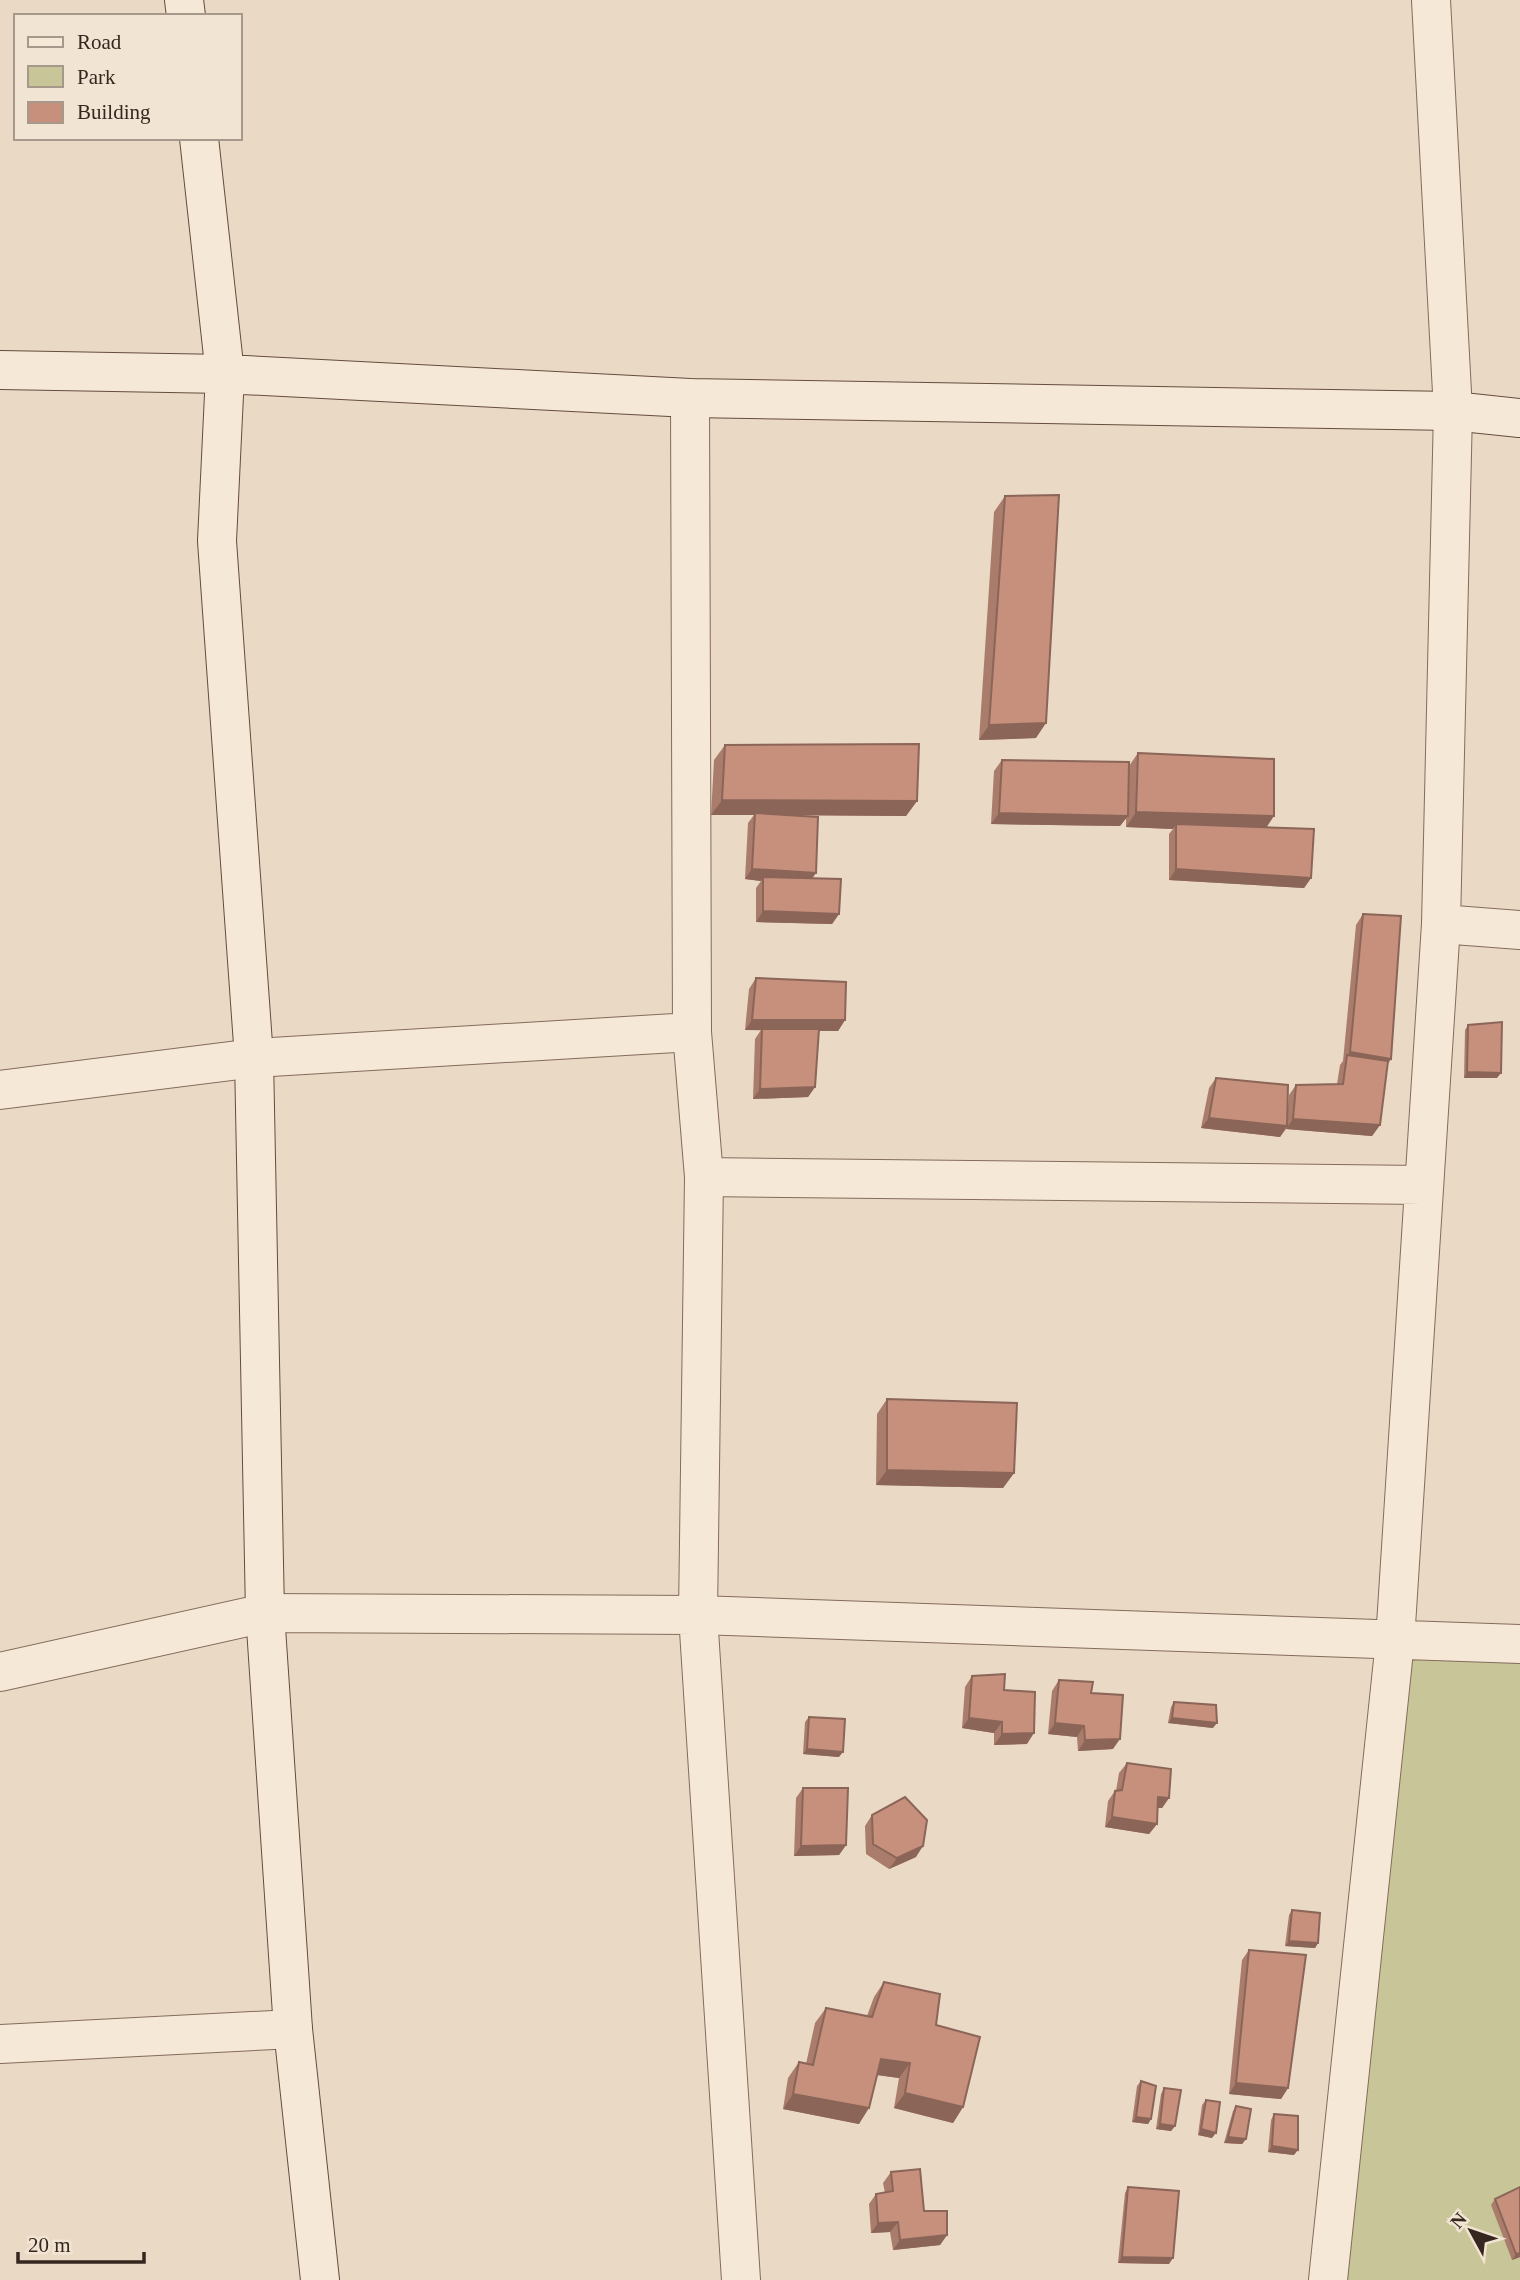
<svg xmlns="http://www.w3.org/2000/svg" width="1520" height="2280" font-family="Georgia,serif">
	<rect width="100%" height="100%" fill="#ead9c4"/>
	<!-- green -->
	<path fill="#c8c699" d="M 1403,1639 L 1520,1642 L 1520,2280 L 1335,2280 Z"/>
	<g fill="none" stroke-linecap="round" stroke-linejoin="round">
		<defs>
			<path id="street" d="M 690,398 L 692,1032 L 704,1177 L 698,1615 L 741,2280
				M 1441,924 L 1520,930
				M 0,1090 L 254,1058 L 692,1032
				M 704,1177 L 1422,1185
				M 0,1672 L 265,1613 L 698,1615 L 1520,1644
				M 0,2044 L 293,2029
				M 1328,2280 L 1395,1641 L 1441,924 L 1453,411 L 1431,0"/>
			<path id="secondary" d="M 184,0 L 186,16
				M 199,138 L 225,374 L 217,541 L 254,1058 L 265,1613 L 293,2029 L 320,2280
				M 0,370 L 225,374 L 690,398 L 1453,411 L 1520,418"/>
		</defs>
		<!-- street casing -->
		<use href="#street" stroke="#846b5c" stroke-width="40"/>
		<!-- secondary casing -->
		<use href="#secondary" stroke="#654c3f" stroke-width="40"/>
		<!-- street -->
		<use href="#street" stroke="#f6e8d6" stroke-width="38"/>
		<!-- secondary -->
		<use href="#secondary" stroke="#f6e8d6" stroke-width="38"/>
	</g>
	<!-- wall -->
	<path fill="#aa7c6c" d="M 1005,496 L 1036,738 L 979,740 L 994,512 Z
		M 725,745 L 917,801 L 906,816 L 791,815 L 816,873 L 812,878 L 839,914 L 832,924 L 756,922 L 756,888 L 761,881 L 745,879 L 748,823 L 754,815 L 711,815 L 714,760 Z
		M 1138,753 L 1266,827 L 1311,878 L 1304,888 L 1169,880 L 1169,834 L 1173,829 L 1126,827 L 1126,818 L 1120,826 L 991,824 L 994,771 L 1002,760 L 1129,766 Z
		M 1363,914 L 1391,1059 L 1387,1065 L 1380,1125 L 1372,1136 L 1286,1129 L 1280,1137 L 1201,1128 L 1209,1088 L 1216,1078 L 1288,1106 L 1289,1095 L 1296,1085 L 1337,1084 L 1340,1065 L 1343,1061 L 1356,925 Z
		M 756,978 L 845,1020 L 838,1031 L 819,1031 L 815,1087 L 808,1097 L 753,1099 L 755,1039 L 761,1030 L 745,1030 L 749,989 Z
		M 1468,1025 L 1497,1078 L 1464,1078 L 1465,1030 Z
		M 887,1399 L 1014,1473 L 1003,1488 L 876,1485 L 877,1414 Z
		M 972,1676 L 1004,1690 L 1027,1744 L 994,1745 L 994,1733 L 962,1728 L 965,1687 Z
		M 1059,1680 L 1091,1693 L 1113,1749 L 1078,1751 L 1077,1737 L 1048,1734 L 1052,1691 Z
		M 1174,1702 L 1213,1728 L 1168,1723 L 1171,1707 Z
		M 809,1717 L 839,1757 L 803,1754 L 805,1722 Z
		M 1127,1763 L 1169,1798 L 1162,1808 L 1158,1808 L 1157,1824 L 1149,1834 L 1105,1827 L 1108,1801 L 1115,1791 L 1116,1791 L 1119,1773 Z
		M 803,1788 L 846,1845 L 839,1855 L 794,1856 L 796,1798 Z
		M 872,1815 L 916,1857 L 889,1869 L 866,1854 L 865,1826 Z
		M 1292,1910 L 1318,1943 L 1315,1948 L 1285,1946 L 1289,1915 Z
		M 1249,1950 L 1288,2088 L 1281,2099 L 1229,2094 L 1242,1960 Z
		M 884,1982 L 936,2025 L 963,2107 L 953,2123 L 894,2108 L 899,2078 L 877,2075 L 859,2124 L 783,2109 L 788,2078 L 799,2062 L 806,2064 L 815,2023 L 826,2008 L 867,2016 L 874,1997 Z
		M 1141,2081 L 1151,2119 L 1148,2124 L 1132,2122 L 1137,2086 Z
		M 1164,2088 L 1175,2126 L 1171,2131 L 1156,2129 L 1161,2094 Z
		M 1206,2100 L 1212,2138 L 1198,2135 L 1202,2105 Z
		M 1236,2106 L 1246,2139 L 1242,2144 L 1224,2143 L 1233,2111 Z
		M 1274,2114 L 1294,2155 L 1268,2152 L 1271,2120 Z
		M 891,2172 L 924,2211 L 947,2235 L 940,2245 L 893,2250 L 890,2232 L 871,2233 L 869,2204 L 876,2194 L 885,2193 L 883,2183 Z
		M 1128,2187 L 1169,2264 L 1118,2263 L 1125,2193 Z
		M 1495,2199 L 1520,2257 L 1512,2260 L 1491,2205 Z"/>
	<!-- shaded-wall -->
	<path fill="#8b6558" d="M 1046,723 L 1036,738 L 979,740 L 989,725 Z
		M 722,800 L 917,801 L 906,816 L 755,815 L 755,813 L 754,815 L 711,815 Z
		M 1136,812 L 1274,816 L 1264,831 L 1176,824 L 1173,829 L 1126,827 Z
		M 999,813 L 1128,816 L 1120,826 L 991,824 Z
		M 752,869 L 816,873 L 808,884 L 763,877 L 761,881 L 745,879 Z
		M 1176,869 L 1311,878 L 1304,888 L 1169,880 Z
		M 763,911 L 839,914 L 832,924 L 756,922 Z
		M 752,1020 L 845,1020 L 838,1031 L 745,1030 Z
		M 1350,1052 L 1391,1059 L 1384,1069 L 1347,1057 Z
		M 1467,1072 L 1501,1073 L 1497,1078 L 1464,1078 Z
		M 815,1087 L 808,1097 L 753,1099 L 760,1089 Z
		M 1209,1118 L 1287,1126 L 1280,1137 L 1201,1128 Z
		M 1293,1119 L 1380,1125 L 1372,1136 L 1286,1129 Z
		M 887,1470 L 1014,1473 L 1003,1488 L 876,1485 Z
		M 969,1718 L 1002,1722 L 994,1733 L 962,1728 Z
		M 1172,1718 L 1217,1723 L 1213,1728 L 1168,1723 Z
		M 1055,1723 L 1084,1726 L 1077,1737 L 1048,1734 Z
		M 1034,1733 L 1027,1744 L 994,1745 L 1002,1734 Z
		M 1120,1739 L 1113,1749 L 1078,1751 L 1085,1740 Z
		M 807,1749 L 843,1752 L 839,1757 L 803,1754 Z
		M 1158,1797 L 1169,1798 L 1162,1808 L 1151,1808 Z
		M 1112,1817 L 1157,1824 L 1149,1834 L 1105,1827 Z
		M 846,1845 L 839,1855 L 794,1856 L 801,1846 Z
		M 923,1846 L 916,1857 L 889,1869 L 897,1858 Z
		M 1289,1941 L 1318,1943 L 1315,1948 L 1285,1946 Z
		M 881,2059 L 910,2063 L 899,2078 L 870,2074 Z
		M 1236,2083 L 1288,2088 L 1281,2099 L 1229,2094 Z
		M 905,2093 L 963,2107 L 953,2123 L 894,2108 Z
		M 793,2094 L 869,2108 L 859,2124 L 783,2109 Z
		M 1136,2117 L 1151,2119 L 1148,2124 L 1132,2122 Z
		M 1160,2124 L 1175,2126 L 1171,2131 L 1156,2129 Z
		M 1201,2129 L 1216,2133 L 1212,2138 L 1198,2135 Z
		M 1228,2137 L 1246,2139 L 1242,2144 L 1224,2143 Z
		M 1272,2146 L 1298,2150 L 1294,2155 L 1268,2152 Z
		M 898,2222 L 890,2232 L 871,2233 L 878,2223 Z
		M 947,2235 L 940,2245 L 893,2250 L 900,2240 Z
		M 1520,2253 L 1520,2257 L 1512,2260 L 1516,2254 Z
		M 1122,2257 L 1173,2258 L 1169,2264 L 1118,2263 Z"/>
	<!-- building -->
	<path fill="#c6907d" stroke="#8b6558" stroke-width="2" d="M 1059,495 L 1046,723 L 989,725 L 1005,496 Z
		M 919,744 L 917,801 L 722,800 L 725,745 Z
		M 1138,753 L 1274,759 L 1274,816 L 1136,812 Z
		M 1002,760 L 1129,762 L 1128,816 L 999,813 Z
		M 755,813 L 818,817 L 816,873 L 752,869 Z
		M 1176,824 L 1314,829 L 1311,878 L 1176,869 Z
		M 763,877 L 841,879 L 839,914 L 763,911 Z
		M 1363,914 L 1401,916 L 1391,1059 L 1350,1052 Z
		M 756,978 L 846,982 L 845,1020 L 752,1020 Z
		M 1502,1022 L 1501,1073 L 1467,1072 L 1468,1025 Z
		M 762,1029 L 819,1029 L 815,1087 L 760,1089 Z
		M 1347,1055 L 1388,1061 L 1380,1125 L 1293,1119 L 1296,1085 L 1343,1084 Z
		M 1216,1078 L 1288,1085 L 1287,1126 L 1209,1118 Z
		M 887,1399 L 1017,1403 L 1014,1473 L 887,1470 Z
		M 1005,1674 L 1004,1690 L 1035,1692 L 1034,1733 L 1002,1734 L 1002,1722 L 969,1718 L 972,1676 Z
		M 1059,1680 L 1093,1682 L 1091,1693 L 1123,1695 L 1120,1739 L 1085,1740 L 1084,1726 L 1055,1723 Z
		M 1174,1702 L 1216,1705 L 1217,1723 L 1172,1718 Z
		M 809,1717 L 845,1719 L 843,1752 L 807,1749 Z
		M 1127,1763 L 1171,1769 L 1169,1798 L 1158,1797 L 1157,1824 L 1112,1817 L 1115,1791 L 1122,1790 Z
		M 803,1788 L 848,1788 L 846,1845 L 801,1846 Z
		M 905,1797 L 927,1820 L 923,1846 L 897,1858 L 873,1844 L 872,1815 Z
		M 1292,1910 L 1320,1913 L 1318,1943 L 1289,1941 Z
		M 1249,1950 L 1306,1955 L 1288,2088 L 1236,2083 Z
		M 884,1982 L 940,1994 L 936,2025 L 980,2037 L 963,2107 L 905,2093 L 910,2063 L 881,2059 L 869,2108 L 793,2094 L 799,2062 L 813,2065 L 826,2008 L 872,2017 Z
		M 1141,2081 L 1156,2086 L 1151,2119 L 1136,2117 Z
		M 1164,2088 L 1181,2090 L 1175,2126 L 1160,2124 Z
		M 1206,2100 L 1220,2102 L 1216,2133 L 1201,2129 Z
		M 1236,2106 L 1251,2109 L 1246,2139 L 1228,2137 Z
		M 1274,2114 L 1298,2116 L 1298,2150 L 1272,2146 Z
		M 920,2169 L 924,2211 L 947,2211 L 947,2235 L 900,2240 L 898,2222 L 878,2223 L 876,2194 L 893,2191 L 891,2172 Z
		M 1128,2187 L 1179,2191 L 1173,2258 L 1122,2257 Z
		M 1520,2187 L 1520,2253 L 1516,2254 L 1495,2199 Z"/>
	<!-- legend -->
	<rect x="14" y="14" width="228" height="126" fill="#f2e4d3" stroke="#a6988b" stroke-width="2"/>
	<rect x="28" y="37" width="35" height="10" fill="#f6e8d6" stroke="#a6988b" stroke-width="2"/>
	<text x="77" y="49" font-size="21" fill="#35261f">Road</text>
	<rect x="28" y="66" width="35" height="21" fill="#c8c699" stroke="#a6988b" stroke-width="2"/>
	<text x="77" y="84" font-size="21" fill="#35261f">Park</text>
	<rect x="28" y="102" width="35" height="21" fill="#c6907d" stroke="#a6988b" stroke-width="2"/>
	<text x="77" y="119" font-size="21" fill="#35261f">Building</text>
	<!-- north arrow -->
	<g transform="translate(1471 2231) rotate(310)" stroke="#f2e4d3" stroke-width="5" paint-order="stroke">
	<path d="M0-5L12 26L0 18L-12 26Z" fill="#35261f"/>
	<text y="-10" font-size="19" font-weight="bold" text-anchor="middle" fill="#35261f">N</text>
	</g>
	<!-- scale -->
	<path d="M18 2252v10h126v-10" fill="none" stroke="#35261f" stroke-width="3.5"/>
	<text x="28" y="2252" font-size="21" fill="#35261f" stroke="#f2e4d3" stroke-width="5" paint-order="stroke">20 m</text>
</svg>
